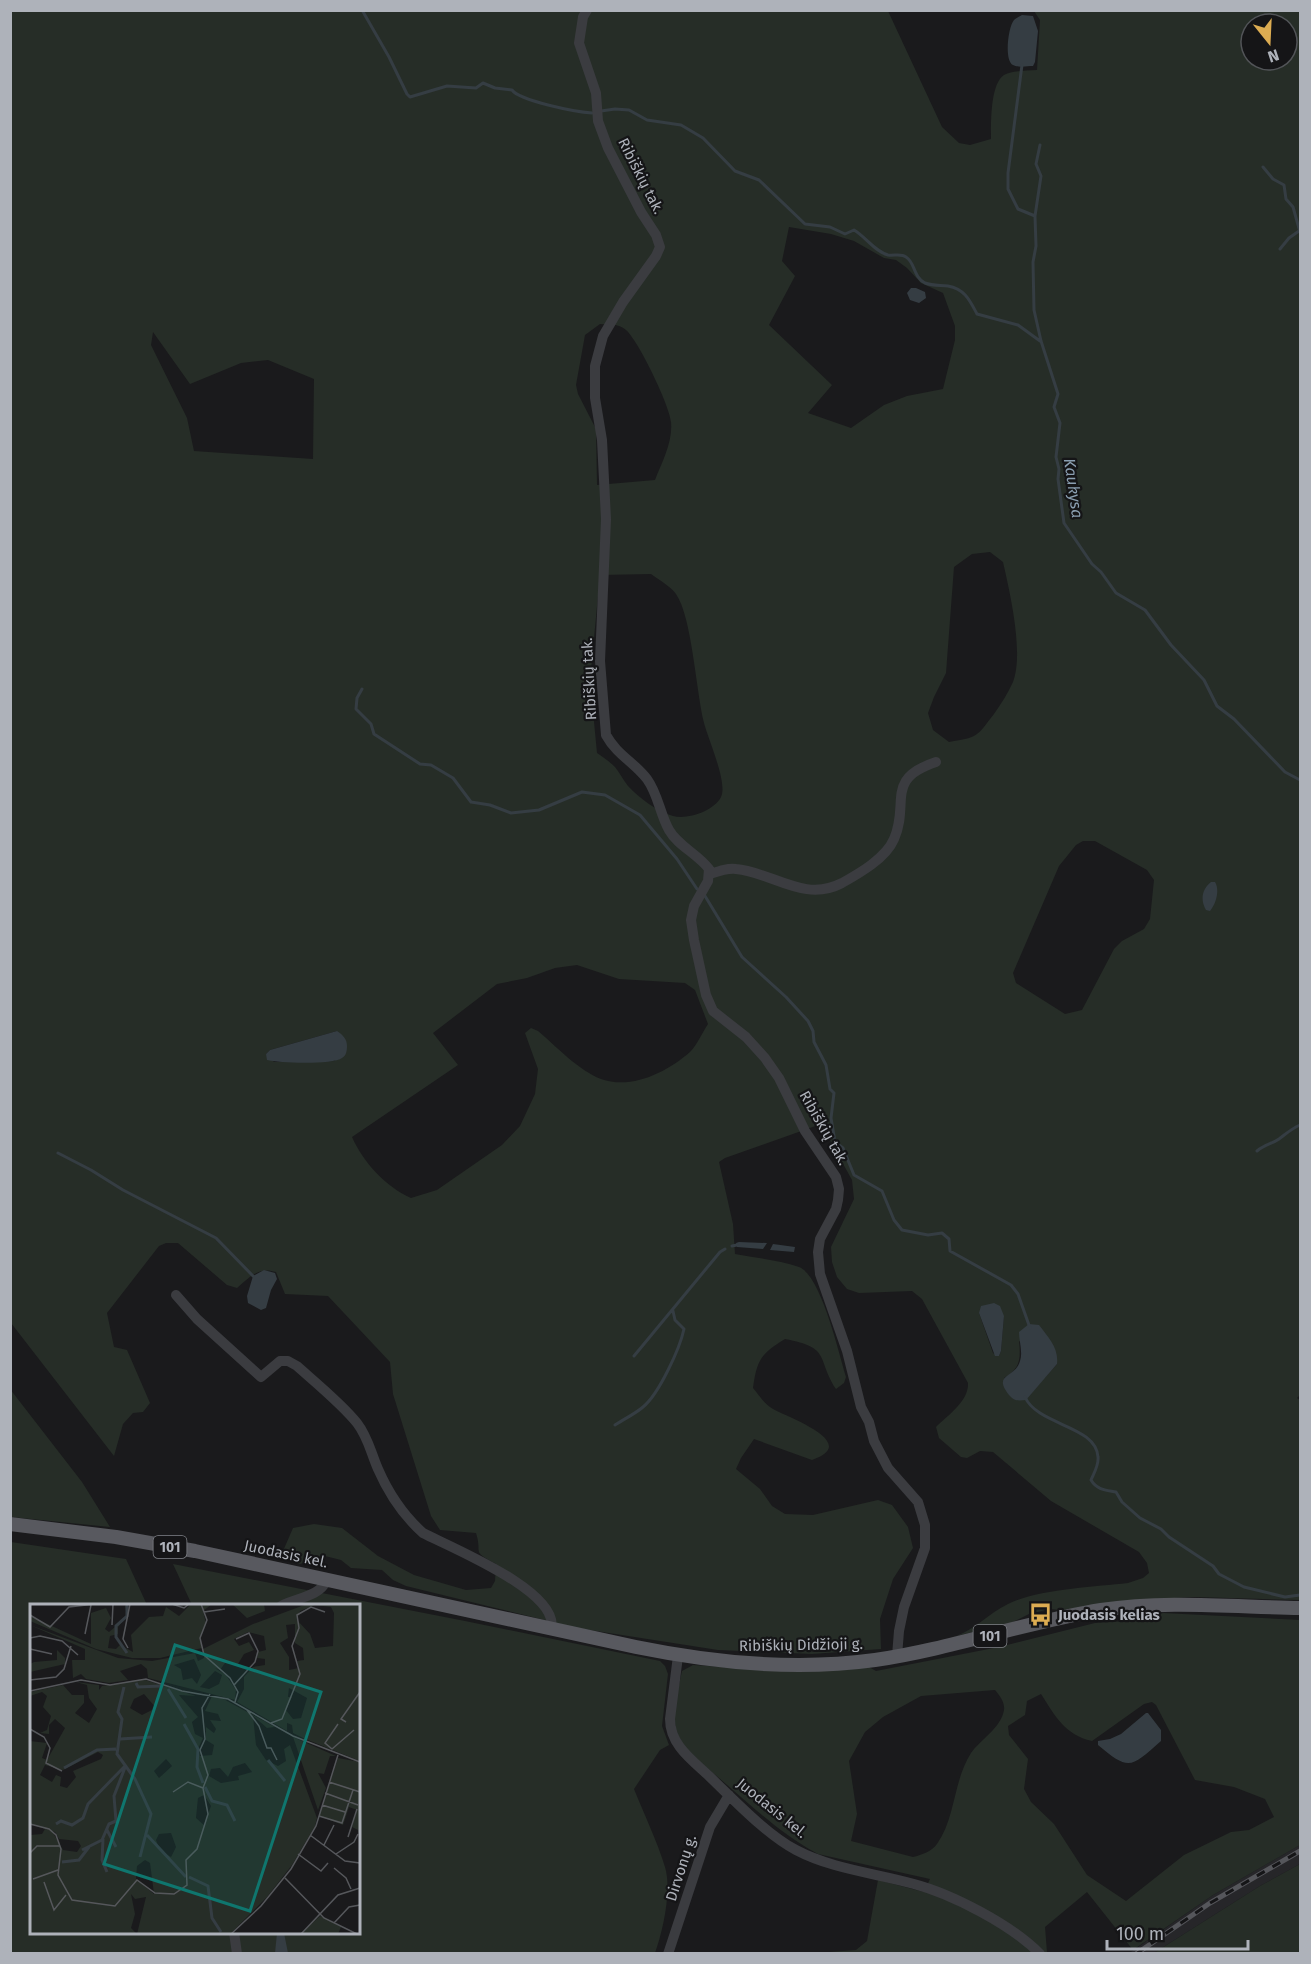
<svg xmlns="http://www.w3.org/2000/svg" width="1311" height="1964" font-family="'Fira Sans',sans-serif">
	<rect width="100%" height="100%" fill="#1a1a1c"/>
	<!-- built -->
	<path fill="#262629" d="M 1300,1845 L 1300,1864 L 1260,1886 L 1154,1953 L 1128,1954 L 1213,1895 Z"/>
	<!-- green -->
	<path fill="#262d27" fill-rule="evenodd" d="M 11,11 L 888,11 L 942,127 L 959,143 L 970,145 L 991,139 C 991,124 990,84 1004,75 C 1014,70 1027,71 1037,70 L 1040,20 L 1034,11 L 1300,11 L 1300,1395 L 1297,1398 L 1300,1400 L 1300,1600 L 1195,1597 L 1132,1600 L 1069,1611 L 1050,1609 L 1029,1614 L 1011,1623 L 956,1636 C 976,1629 989,1613 1008,1604 C 1038,1589 1094,1587 1128,1583 L 1143,1578 L 1149,1573 L 1147,1563 L 1139,1552 L 1051,1501 L 993,1452 L 980,1451 L 967,1458 L 961,1457 L 939,1438 L 936,1427 C 948,1415 969,1401 968,1383 L 922,1299 L 912,1291 L 859,1293 L 847,1289 L 837,1277 L 832,1262 L 831,1247 L 854,1199 L 852,1180 L 821,1124 L 725,1158 L 719,1162 L 733,1224 L 735,1254 C 756,1258 779,1260 799,1267 C 821,1275 839,1354 846,1377 L 844,1383 L 836,1389 C 816,1358 832,1348 785,1339 C 761,1354 757,1359 753,1388 C 759,1395 765,1405 773,1409 C 787,1417 862,1443 812,1460 L 754,1439 L 741,1458 L 736,1469 L 760,1489 L 772,1506 L 785,1514 L 813,1515 L 878,1500 L 892,1505 L 908,1527 L 913,1548 L 893,1579 L 880,1619 L 881,1649 L 812,1654 L 718,1650 L 577,1628 L 406,1586 L 393,1580 L 382,1570 L 351,1568 L 341,1560 L 325,1556 L 300,1564 L 280,1558 L 293,1528 L 314,1524 L 342,1528 L 378,1556 L 414,1575 L 466,1590 L 491,1588 L 495,1581 L 496,1564 C 470,1550 483,1555 476,1533 L 440,1530 L 431,1516 L 393,1394 L 390,1362 L 328,1296 L 285,1294 L 276,1272 C 258,1266 249,1278 237,1288 L 227,1285 L 178,1243 L 166,1243 L 159,1246 L 107,1313 L 114,1347 L 127,1350 L 150,1403 L 143,1412 L 133,1413 L 123,1424 L 114,1456 L 11,1323 ZM 1251,24 L 1287,24 L 1287,60 L 1251,60 ZM 789,227 L 831,234 L 854,241 L 884,258 L 896,260 L 907,268 L 921,283 L 943,293 L 955,326 L 955,340 L 943,389 L 907,396 L 884,405 L 851,428 L 808,413 L 832,385 L 769,325 L 795,276 L 782,261 ZM 600,324 C 609,325 618,323 626,330 C 638,340 670,406 671,422 C 673,442 662,462 655,480 L 597,485 L 596,429 L 578,394 L 576,385 L 585,335 ZM 153,332 L 190,384 L 241,363 L 268,360 L 314,379 L 313,459 L 194,451 L 187,418 L 151,345 ZM 990,552 L 1003,562 C 1010,593 1024,653 1013,682 C 1008,693 1001,704 994,714 C 976,737 979,737 949,742 L 933,730 L 928,713 L 934,697 L 946,673 L 954,567 L 972,554 ZM 651,574 C 659,580 670,586 676,594 C 692,617 696,691 704,723 C 708,739 728,783 721,797 C 714,811 687,820 673,816 C 658,812 638,797 628,786 C 623,780 620,773 615,767 C 610,762 603,757 597,753 L 590,680 L 600,575 ZM 1083,841 L 1095,841 L 1147,870 L 1154,880 L 1150,919 L 1144,929 L 1122,941 L 1114,949 L 1082,1010 L 1065,1014 L 1016,983 L 1013,973 L 1059,866 L 1076,845 ZM 577,965 L 619,979 L 685,983 L 695,990 L 708,1024 C 702,1033 697,1045 690,1052 C 667,1072 632,1090 601,1079 C 578,1070 557,1047 538,1031 L 531,1028 L 525,1033 L 538,1069 L 535,1094 L 520,1126 L 502,1145 L 437,1190 L 411,1198 C 386,1187 363,1162 352,1137 L 458,1065 L 433,1033 L 497,984 L 527,978 L 555,968 ZM 337,1031 L 335,1061 L 274,1062 L 266,1054 L 270,1050 ZM 979,1313 L 1004,1316 L 1001,1351 L 999,1356 L 993,1353 ZM 1019,1341 L 1057,1364 L 1025,1400 L 1004,1378 C 1020,1369 1021,1359 1019,1341 Z
		M 10,1389 L 82,1482 L 110,1527 L 11,1517 Z
		M 11,1542 L 126,1559 L 147,1605 L 32,1606 L 32,1932 L 358,1932 L 358,1606 L 192,1605 L 173,1564 L 465,1621 L 660,1661 L 665,1666 L 668,1674 L 662,1726 L 669,1745 L 660,1750 L 634,1789 C 644,1814 657,1841 665,1867 C 672,1890 663,1931 655,1953 L 11,1954 Z
		M 1163,1613 L 1300,1620 L 1300,1845 L 1213,1895 L 1133,1950 L 1087,1892 L 1045,1927 L 1047,1953 L 817,1953 L 856,1950 L 867,1941 L 878,1880 L 924,1892 L 930,1879 L 818,1854 C 780,1834 751,1805 719,1778 C 706,1766 684,1752 678,1735 C 670,1715 678,1691 682,1671 L 693,1665 L 781,1671 L 869,1667 L 876,1671 L 999,1647 L 1095,1623 L 1127,1621 ZM 995,1690 C 1000,1696 1005,1702 1004,1710 C 1001,1728 981,1739 971,1753 C 953,1781 956,1817 937,1844 C 932,1851 922,1855 913,1857 L 851,1841 L 857,1814 L 849,1761 L 865,1732 L 883,1717 L 921,1696 ZM 1041,1694 C 1055,1716 1065,1735 1092,1741 L 1144,1704 L 1152,1702 L 1156,1705 L 1195,1780 L 1234,1787 L 1265,1799 L 1274,1817 L 1249,1830 L 1231,1832 L 1184,1855 L 1126,1901 L 1087,1875 L 1054,1824 L 1031,1802 L 1024,1789 L 1028,1759 L 1009,1735 L 1008,1726 L 1025,1715 L 1027,1701 Z
		M 1300,1864 L 1300,1953 L 1154,1953 L 1260,1886 Z"/>
	<!-- water -->
	<path fill="#353d43" d="M 1022,15 L 1033,16 L 1038,31 L 1035,62 L 1033,66 C 1027,66 1019,68 1013,65 C 1004,61 1008,27 1014,20 C 1015,19 1020,16 1022,15 Z
		M 911,288 L 916,288 L 925,292 L 926,298 L 919,303 L 910,300 L 907,293 Z
		M 1211,882 L 1215,882 C 1220,890 1216,904 1210,911 L 1206,910 C 1200,900 1202,889 1211,882 Z
		M 337,1031 C 343,1035 347,1039 347,1046 C 347,1051 346,1056 342,1058 C 333,1065 278,1063 267,1060 L 266,1054 L 270,1050 Z
		M 739,1242 L 767,1243 L 763,1249 L 737,1247 L 736,1243 Z
		M 773,1244 L 795,1247 L 794,1252 L 770,1250 Z
		M 264,1270 L 275,1273 L 277,1279 L 271,1290 L 266,1308 L 261,1310 L 248,1303 L 247,1296 L 253,1276 Z
		M 994,1303 L 1000,1306 L 1004,1316 L 1001,1351 L 999,1356 L 995,1356 L 979,1313 L 981,1306 Z
		M 1029,1324 L 1039,1325 C 1048,1337 1059,1348 1057,1364 L 1026,1400 C 1018,1401 1014,1401 1009,1395 C 992,1373 1015,1379 1020,1361 C 1023,1352 1019,1341 1019,1332 Z
		M 1146,1713 L 1148,1713 L 1161,1730 L 1161,1741 C 1131,1767 1130,1772 1098,1745 L 1098,1741 L 1110,1739 L 1121,1734 Z
		M 277,1933 L 284,1933 L 288,1953 L 275,1953 Z"/>
	<g fill="none" stroke-linecap="round" stroke-linejoin="round">
		<!-- stream -->
		<path stroke="#353d43" stroke-width="3" d="M 362,10 L 389,57 L 407,94 L 410,97 L 447,86 L 476,88 L 483,83 L 495,88 L 512,90 C 520,101 576,112 592,113
			M 1022,65 L 1008,173 L 1008,189 L 1018,209 L 1035,216
			M 601,111 L 615,109 L 629,110 L 647,120 L 681,125 L 703,138 L 735,171 L 759,180 L 805,224 L 830,227 L 845,234 L 854,230 C 866,237 874,251 888,255 C 894,256 901,253 906,257 C 915,262 913,277 925,283 C 933,286 940,285 948,286 C 965,289 970,301 977,314 L 1018,325 L 1040,341
			M 1040,145 L 1036,164 L 1041,176 L 1035,216 L 1036,246 L 1033,262 L 1034,310 L 1041,341 L 1058,394 L 1054,407 L 1060,423 L 1056,457 L 1059,469 L 1058,479 L 1064,523 L 1092,564 L 1101,572 L 1116,593 L 1145,610 L 1171,645 L 1204,680 L 1217,706 L 1234,719 L 1285,772 L 1300,780
			M 1263,167 L 1273,179 L 1284,185 L 1286,199 L 1293,207 L 1300,232
			M 1280,249 L 1289,238 L 1299,231
			M 362,689 L 357,698 L 356,709 L 371,724 L 374,734 L 420,764 L 431,765 L 453,778 L 471,802 L 490,805 L 511,813 L 539,810 L 582,792 L 605,795 L 640,815 L 677,859 L 697,889
			M 705,896 L 742,957 L 786,997 L 808,1021 L 813,1031 L 814,1042 L 826,1065 L 830,1089 L 834,1093 L 831,1118 L 835,1142 L 843,1148 L 854,1175 L 882,1191 L 894,1220 L 902,1230 L 928,1235 L 942,1233 L 949,1239 L 950,1251 L 1011,1285 L 1018,1294 L 1030,1328
			M 1257,1151 C 1265,1144 1272,1144 1279,1139 C 1287,1133 1291,1129 1300,1125
			M 58,1153 L 91,1170 L 123,1190 L 216,1238 L 253,1276
			M 732,1246 L 737,1245
			M 634,1356 L 720,1252 L 725,1249
			M 1025,1397 C 1038,1426 1096,1425 1098,1457 C 1099,1465 1094,1473 1091,1480 C 1097,1490 1106,1490 1116,1492 L 1122,1502 L 1140,1518 L 1161,1529 L 1169,1537 L 1213,1566 L 1219,1574 L 1244,1587 L 1285,1597 L 1300,1595
			M 615,1425 C 624,1419 635,1414 643,1407 C 659,1394 680,1348 684,1329 L 675,1320 L 673,1311"/>
		<!-- minor -->
		<path stroke="#3b3c40" stroke-width="10" d="M 587,10 L 583,17 L 579,43 L 596,93 L 598,121 L 608,148 L 641,212 L 656,235 L 660,247 L 656,256 L 623,302 L 603,336 L 595,366 L 595,398 L 602,440 L 606,519 L 600,661 L 606,735 C 617,755 634,762 647,779 C 658,794 660,814 669,830 C 678,846 698,854 709,869 L 708,881 L 694,906 L 691,920 L 694,940 L 706,995 L 713,1011 L 746,1037 L 765,1058 L 779,1078 L 805,1131 L 836,1177 L 839,1189 L 838,1200 L 836,1209 L 820,1239 L 818,1252 L 820,1274 L 847,1351 L 861,1407 L 869,1422 L 874,1441 L 888,1468 L 918,1502 L 925,1525 L 925,1548 L 904,1607 L 899,1631 L 897,1656
			M 710,874 C 719,871 727,868 736,869 C 772,872 804,903 842,883 C 860,873 886,858 894,839 C 910,803 884,779 936,762
			M 176,1295 L 197,1319 L 261,1377 L 280,1361 L 288,1361 L 297,1366 C 315,1382 343,1405 357,1423 C 368,1437 371,1453 378,1469 C 388,1492 404,1516 423,1533 C 450,1547 561,1592 551,1629
			M 281,1606 C 297,1597 318,1598 327,1580
			M 678,1656 L 670,1719 C 670,1745 692,1760 709,1776 C 733,1799 767,1835 796,1850 C 832,1869 875,1873 914,1884 C 952,1894 1012,1925 1040,1954
			M 234,1932 L 237,1954
			M 668,1954 L 710,1827 L 729,1795"/>
		<!-- major -->
		<path stroke="#58595f" stroke-width="14" d="M 10,1524 L 116,1537 L 195,1551 L 636,1647 C 714,1663 795,1671 875,1660 C 951,1649 1025,1622 1101,1610 C 1166,1600 1235,1607 1300,1608"/>
		<defs>
			<path id="rail" d="M 1136,1954 L 1210,1903 L 1300,1851"/>
		</defs>
		<!-- rail casing -->
		<use href="#rail" stroke="#55565b" stroke-width="5"/>
		<!-- rail -->
		<use href="#rail" stroke="#151517" stroke-width="3" stroke-dasharray="9" stroke-linecap="butt"/>
	</g>
	<!-- icons -->
	<defs>
		<symbol id="bus-bare" viewBox="-9 -9 18 18"><path d="M-5-6H5V4H4V6H2V4H-2V6H-4V4H-5ZM-3.5-4V0h7V-4ZM-3.5 1.2v1.5H-2V1.2ZM2 1.2v1.5H3.5V1.2Z" fill="#dcac52" stroke="#151517" stroke-width="2.5" paint-order="stroke"/></symbol>
	</defs>
	<g fill-rule="evenodd">
		<use href="#bus-bare" x="1024" y="1598" width="33" height="33"/>
	</g>
	<g text-anchor="middle" stroke-width="4.5" stroke-linejoin="round" paint-order="stroke">
		<!-- shield labels -->
		<g fill="#151517" stroke="#808389" stroke-width="1.5">
			<rect x="153.5" y="1536" width="33" height="22" rx="4.5"/>
			<rect x="973.5" y="1625" width="33" height="22" rx="4.5"/>
		</g>
		<g font-size="14" font-weight="bold" fill="#aeb2ba">
			<text x="170" y="1552">101</text>
			<text x="990" y="1641">101</text>
		</g>
		<!-- street labels -->
		<g font-size="15" fill="#aeb2ba" stroke="#151517">
			<text transform="translate(641 176) rotate(63)" y="5">Ribiškių tak.</text>
			<text transform="translate(589 679) rotate(-93)" y="5">Ribiškių tak.</text>
			<text transform="translate(824 1128) rotate(60)" y="5">Ribiškių tak.</text>
			<text transform="translate(286 1554) rotate(12)" y="5">Juodasis kel.</text>
			<text transform="translate(801 1645) rotate(-1)" y="5">Ribiškių Didžioji g.</text>
			<text transform="translate(772 1808) rotate(39)" y="5">Juodasis kel.</text>
			<text transform="translate(681 1868) rotate(-72)" y="5">Dirvonų g.</text>
		</g>
		<!-- poi labels -->
		<g font-size="15" font-weight="bold" fill="#aeb2ba" stroke="#151517" text-anchor="start">
			<text x="1058" y="1620">Juodasis kelias</text>
		</g>
		<!-- water labels -->
		<g font-size="16" font-style="italic" fill="#8a9eb0" stroke="#151517">
			<text transform="translate(1074 488) rotate(82)" y="6">Kaukysa</text>
		</g>
	</g>
	<!-- overview -->
	<g transform="translate(30 1604)">
		<rect width="330" height="330" fill="#1a1a1c"/>
		<path d="M 98,0 L 98,11 L 88,23 L 88,30 L 80,32 L 78,44 L 86,45 L 90,41 L 103,48 L 101,31 L 119,13 L 133,12 L 136,3 L 149,12 L 161,0 L 182,0 L 173,7 L 176,19 L 170,33 L 172,44 L 130,54 L 102,54 L 66,45 L 0,17 L 0,12 L 61,40 L 61,9 L 76,4 L 81,14 L 75,25 L 79,28 L 97,13 L 95,2 ZM 202,0 L 234,0 L 235,7 L 217,14 ZM 277,0 L 330,0 L 330,157 L 273,134 L 263,129 L 262,121 L 257,119 L 257,127 L 207,98 L 214,85 L 214,73 L 223,63 L 235,61 L 235,55 L 227,54 L 228,48 L 236,46 L 234,32 L 218,28 L 204,35 L 209,42 L 219,38 L 224,46 L 214,50 L 208,60 L 195,59 L 190,66 L 185,64 L 196,71 L 206,86 L 205,96 L 118,74 L 117,65 L 111,60 L 90,67 L 98,76 L 79,79 L 56,75 L 51,70 L 43,74 L 42,56 L 55,56 L 55,45 L 0,21 L 88,54 L 122,57 L 165,49 L 168,57 L 174,54 L 173,45 L 223,20 ZM 285,1 L 301,3 L 304,9 L 303,42 L 285,44 L 280,30 L 267,16 L 270,7 ZM 265,20 L 265,39 L 273,44 L 274,56 L 267,57 L 269,64 L 259,66 L 259,53 L 250,39 L 258,34 L 256,21 ZM 164,55 L 171,71 L 167,80 L 162,74 L 153,76 L 151,65 L 144,61 ZM 185,67 L 192,71 L 189,80 L 179,85 L 170,83 ZM 259,84 L 277,94 L 271,114 L 263,115 L 256,106 L 262,93 L 258,93 ZM 27,46 L 35,54 L 35,60 L 0,68 L 0,60 L 4,58 L 27,56 ZM 112,75 L 166,92 L 149,91 L 168,113 L 162,118 L 165,130 L 173,134 L 168,145 L 170,152 L 182,151 L 184,141 L 176,136 L 176,123 L 184,129 L 186,125 L 180,116 L 191,117 L 188,110 L 175,107 L 182,92 L 190,93 L 245,123 L 237,124 L 223,112 L 226,141 L 236,156 L 248,162 L 256,157 L 254,145 L 260,141 L 287,214 L 285,222 L 262,261 L 237,293 L 200,330 L 0,330 L 0,231 L 12,230 L 15,225 L 22,227 L 33,246 L 47,248 L 51,242 L 48,237 L 29,235 L 25,228 L 0,220 L 0,137 L 17,139 L 12,154 L 17,156 L 35,124 L 25,115 L 19,121 L 19,130 L 10,129 L 17,126 L 21,112 L 13,103 L 17,92 L 12,88 L 0,92 L 0,88 L 33,81 L 42,91 L 54,91 L 54,99 L 45,109 L 59,119 L 67,105 L 59,94 L 57,81 L 46,78 L 69,81 L 69,86 L 72,82 ZM 114,90 L 126,104 L 112,111 L 100,104 L 104,95 ZM 68,148 L 73,151 L 71,155 L 43,167 L 46,173 L 37,184 L 30,182 L 31,173 L 26,171 L 22,178 L 10,171 L 15,161 L 33,166 ZM 136,155 L 142,162 L 129,174 L 124,167 ZM 215,159 L 222,168 L 208,172 L 209,176 L 191,179 L 179,172 L 181,165 L 190,164 L 198,173 L 203,163 ZM 174,191 L 181,202 L 174,221 L 166,214 L 168,194 ZM 141,229 L 146,243 L 141,253 L 130,246 L 126,236 L 129,230 ZM 115,256 L 120,259 L 124,290 L 106,275 L 107,262 ZM 101,290 L 105,295 L 116,293 L 107,330 L 101,324 L 105,310 ZM 263,133 L 306,152 L 300,152 L 294,170 L 288,169 L 296,184 L 288,206 ZM 308,154 L 330,158 L 330,233 L 328,226 L 322,223 L 327,206 L 319,203 L 313,221 L 289,212 ZM 290,312 L 311,323 L 308,330 L 271,330 Z" fill="#262d27" fill-rule="evenodd"/>
		<path fill="none" stroke="#353d43" stroke-width="3" d="M 97,0 L 97,12 L 86,22 L 86,33 L 97,49M 106,79 L 108,83 L 131,82M 94,83 L 88,108 L 92,115 L 87,150 L 105,175 L 121,210 L 110,253M 138,85 L 156,114M 154,120 L 168,145 L 167,163 L 173,179M 90,135 L 122,133M 238,156 L 255,177M 34,164 L 67,146 L 86,145M 175,183 L 182,197 L 197,201 L 205,217M 26,220 L 31,217 L 42,221 L 53,214 L 58,200 L 95,162M 77,226 L 86,243M 117,231 L 156,273M 73,235 L 72,256 L 77,268M 52,246 L 72,236 L 79,220 L 86,217 L 84,192 L 96,161M 32,258 L 49,256 L 59,243M 159,273 L 178,282 L 182,314 L 191,328"/>
		<path fill="none" stroke="#55575b" stroke-width="1.5" d="M 142,0 L 154,4 L 159,0M 171,0 L 177,16 L 170,34 L 174,51 L 200,74 L 208,88 L 205,98M 174,8 L 195,5M 0,11 L 20,23 L 39,3 L 65,0M 82,21 L 83,0M 55,30 L 61,1M 0,34 L 10,32 L 32,37 L 48,51M 98,44 L 93,35 L 100,0M 0,45 L 22,50M 0,76 L 26,73 L 34,65 L 41,42M 204,81 L 225,58 L 228,47 L 219,29 L 206,35M 0,87 L 51,76 L 80,81 L 116,75 L 152,87 L 198,95 L 263,132 L 330,158M 217,106 L 229,122 L 237,144 L 241,144 L 247,156M 316,118 L 311,115 L 330,88M 241,119 L 252,115 L 270,70 L 262,42 L 269,24 L 267,11 L 281,3 L 295,8M 0,125 L 14,133 L 20,144 L 16,159 L 32,167M 302,145 L 295,139 L 308,120M 302,145 L 324,126M 299,178 L 330,188M 173,184 L 178,171 L 170,146 L 175,135 L 172,104 L 180,90M 143,188 L 158,178 L 173,184M 295,189 L 328,201M 292,201 L 315,208M 289,212 L 312,219 L 323,186M 0,220 L 19,225 L 26,231 L 31,245 L 28,271 L 42,296 L 85,302 L 107,276 L 125,289 L 144,290 L 157,281 L 156,256 L 167,245 L 178,210 L 173,184M 280,231 L 315,257 L 330,259M 318,233 L 327,205M 294,241 L 304,221M 0,249 L 7,242 L 30,242M 268,250 L 291,267 L 298,259M 306,250 L 324,238 L 328,230M 304,264 L 316,274 L 321,285M 255,274 L 294,314 L 327,330M 3,275 L 28,266M 14,278 L 24,306 L 36,291M 304,319 L 319,303 L 330,301M 201,330 L 231,302 L 261,265 L 286,222 L 308,151M 271,330 L 308,291 L 330,284"/>
		<path fill="#0f766e" fill-opacity="0.15" stroke="#0f766e" stroke-width="3" d="M 145,41 L 291,88 L 220,307 L 74,260 Z"/>
		<rect width="330" height="330" fill="none" stroke="#aeb2ba" stroke-width="3"/>
	</g>
	<!-- border -->
	<rect width="1311" height="1964" fill="none" stroke="#aeb2ba" stroke-width="24"/>
	<!-- north arrow -->
	<g transform="translate(1269 42) rotate(162)"><circle r="28" fill="#151517" stroke="#525458" stroke-width="1.5"/>
	<path d="M0-4.5L10 22L0 15L-10 22Z" fill="#dcac52"/>
	<text y="-9" font-size="16" font-weight="bold" text-anchor="middle" fill="#aeb2ba">N</text>
	</g>
	<!-- scale -->
	<path d="M1107 1940v9h141v-9" fill="none" stroke="#aeb2ba" stroke-width="3"/>
	<text x="1116" y="1940" font-size="18" fill="#aeb2ba" stroke="#151517" stroke-width="4.5" paint-order="stroke">100 m</text>
</svg>
